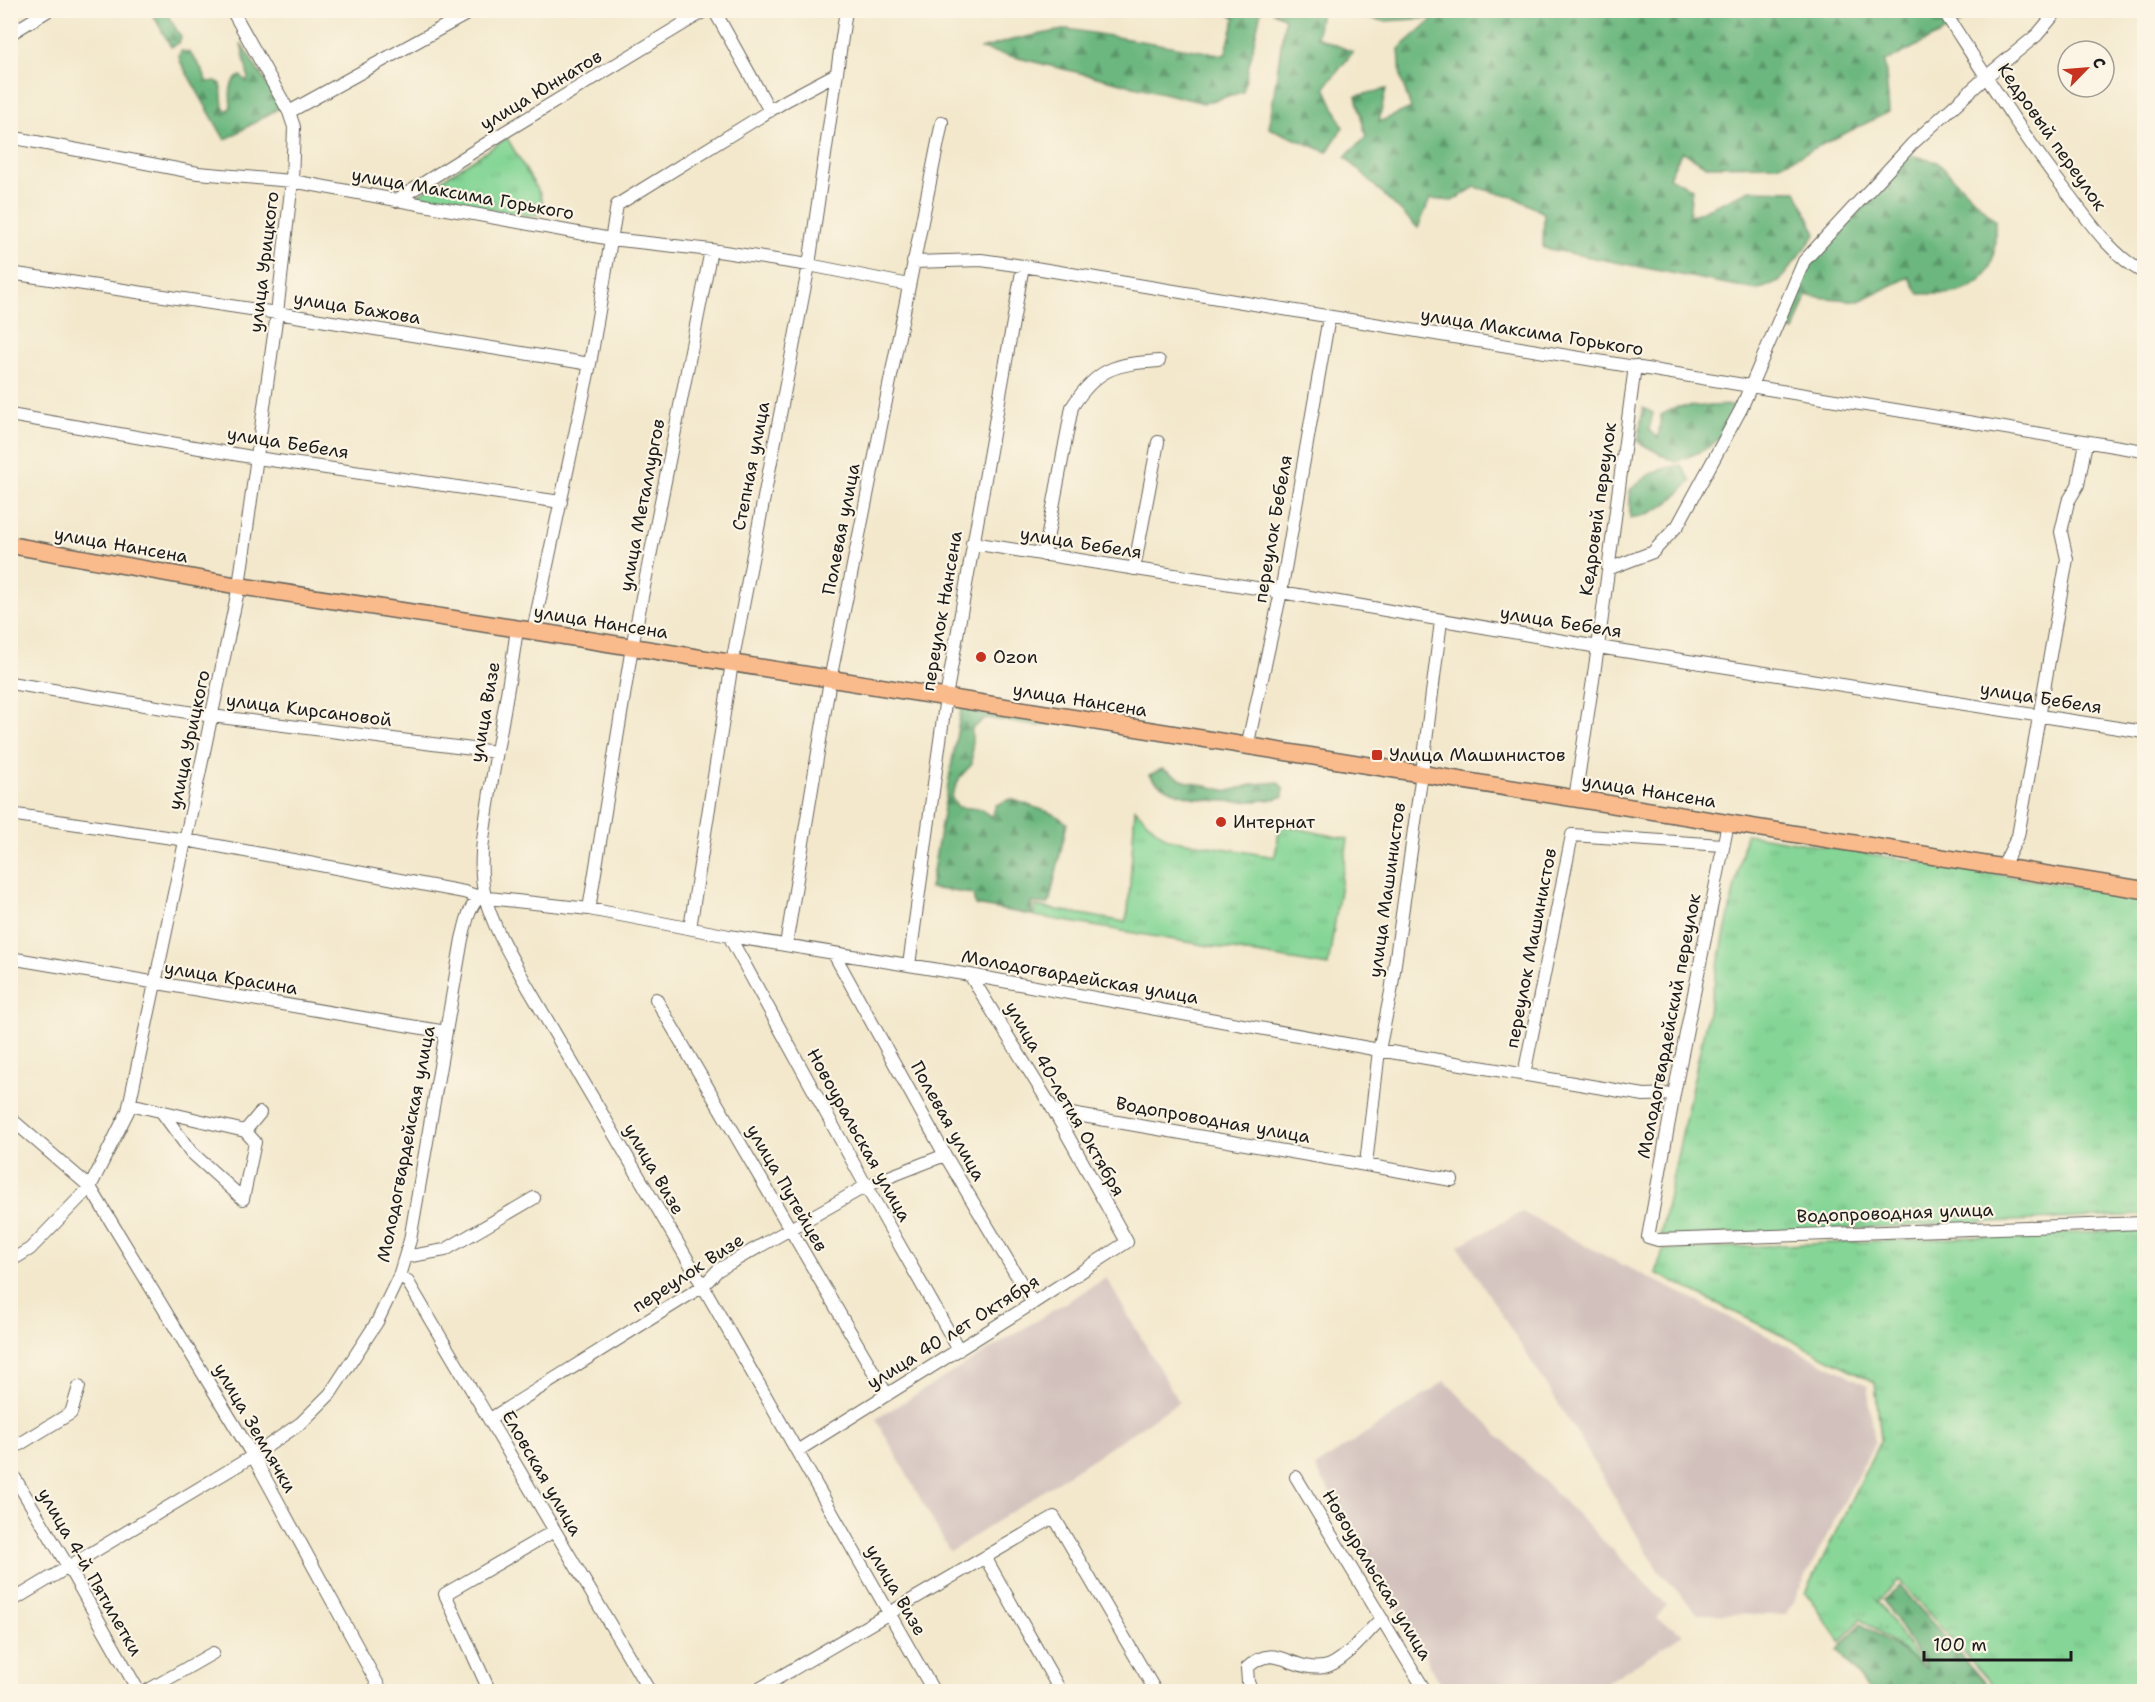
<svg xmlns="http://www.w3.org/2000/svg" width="2155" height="1702" font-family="'Shantell Sans',sans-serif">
	<defs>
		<pattern id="grass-tufts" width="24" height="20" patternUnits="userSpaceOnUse" patternTransform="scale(1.5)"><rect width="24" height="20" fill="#85d696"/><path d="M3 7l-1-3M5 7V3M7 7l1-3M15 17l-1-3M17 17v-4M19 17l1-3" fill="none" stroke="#72b781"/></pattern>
		<pattern id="forest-firs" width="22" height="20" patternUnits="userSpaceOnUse" patternTransform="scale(1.5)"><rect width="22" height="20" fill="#6cb77f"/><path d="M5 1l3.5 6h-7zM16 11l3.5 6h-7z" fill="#589467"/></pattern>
	</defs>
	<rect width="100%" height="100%" fill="#fcf5e5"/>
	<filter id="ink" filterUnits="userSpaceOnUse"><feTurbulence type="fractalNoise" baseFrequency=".0167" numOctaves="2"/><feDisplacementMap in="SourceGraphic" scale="12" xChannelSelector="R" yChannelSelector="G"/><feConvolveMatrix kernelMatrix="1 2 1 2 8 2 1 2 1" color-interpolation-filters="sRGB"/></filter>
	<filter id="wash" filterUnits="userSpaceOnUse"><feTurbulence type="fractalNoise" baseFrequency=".008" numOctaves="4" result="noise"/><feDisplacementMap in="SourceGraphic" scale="24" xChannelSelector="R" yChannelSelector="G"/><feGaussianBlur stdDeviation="1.35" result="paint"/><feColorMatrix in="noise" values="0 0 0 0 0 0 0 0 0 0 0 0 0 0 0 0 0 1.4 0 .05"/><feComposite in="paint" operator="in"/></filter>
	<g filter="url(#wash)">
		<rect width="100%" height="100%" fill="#f3e8cc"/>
		<!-- industrial -->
		<path fill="#d1c0bc" d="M 1522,1212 L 1615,1261 L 1867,1385 L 1875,1442 L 1786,1615 L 1698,1614 L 1657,1569 L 1576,1432 L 1458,1246 Z
			M 1106,1278 L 1179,1402 L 950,1552 L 876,1419 Z
			M 1445,1381 L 1667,1605 L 1656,1618 L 1683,1634 L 1594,1691 L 1445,1691 L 1315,1467 Z"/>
		<!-- grass -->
		<path fill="url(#grass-tufts)" stroke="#507959" stroke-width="1.5" d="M 507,138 L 540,194 L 544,208 L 540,214 L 533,216 L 413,198 Z
			M 1135,809 L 1154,828 L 1168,839 L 1275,857 L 1280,825 L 1348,839 L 1328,966 L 1034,916 L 1035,906 L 1125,922 L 1128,912 Z
			M 1746,834 L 2144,898 L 2144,1215 L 1660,1237 Z
			M 2144,1230 L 2144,1691 L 1998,1691 L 1899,1580 L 1878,1601 L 1922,1666 L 1861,1618 L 1841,1642 L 1806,1593 L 1881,1439 L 1875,1382 L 1656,1273 L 1663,1250 Z"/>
		<!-- forest -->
		<path fill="url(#forest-firs)" stroke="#446a4e" stroke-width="1.5" d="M 1958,10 L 1961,23 L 1885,62 L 1889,112 L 1780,165 L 1706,166 L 1682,151 L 1669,177 L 1692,189 L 1689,217 L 1750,190 L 1796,191 L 1816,234 L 1779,282 L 1757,290 L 1543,248 L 1544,213 L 1516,198 L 1475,187 L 1452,201 L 1430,199 L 1418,228 L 1345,157 L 1366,137 L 1356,96 L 1386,89 L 1379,122 L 1411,108 L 1401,78 L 1399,49 L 1434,18 L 1384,21 L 1321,11 L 1317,37 L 1353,52 L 1325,87 L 1343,127 L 1327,152 L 1269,128 L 1285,18 L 1272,11 Z
			M 151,11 L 174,11 L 170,12 L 168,16 L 181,37 L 179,43 L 171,47 Z
			M 1224,11 L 1261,11 L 1243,92 L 1204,103 L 981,49 L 1015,39 L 1068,29 L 1225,55 L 1235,18 Z
			M 241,43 L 281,107 L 225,140 L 180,61 L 179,55 L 181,51 L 189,52 C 196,61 205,71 206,82 L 216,81 L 221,84 L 223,108 L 228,111 L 231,106 C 230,95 228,80 241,76 L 247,82 L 248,76 Z
			M 1911,155 L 1937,162 L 1995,220 C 1995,250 1997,279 1962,291 C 1951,296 1932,293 1919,294 L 1909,277 L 1859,301 L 1807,296 L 1794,331 L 1784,327 L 1811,263 Z
			M 1736,405 C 1716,447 1718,445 1675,462 L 1638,442 L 1643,408 L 1653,413 L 1649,430 L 1658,438 L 1661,415 L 1677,407 Z
			M 1681,465 L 1691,481 C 1674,500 1656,515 1630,518 L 1630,490 C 1647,474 1657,469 1681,465 Z
			M 962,704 L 1054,719 L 1050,725 L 1034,726 L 987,718 L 972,728 L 972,764 L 960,777 L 951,797 L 958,807 L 980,809 L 992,817 L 996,805 L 1011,799 L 1054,814 L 1067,823 L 1049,904 L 1032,903 L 1032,915 L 975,905 L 973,894 L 930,888 Z
			M 1162,769 L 1188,782 L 1229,791 L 1255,784 L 1278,782 L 1283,788 L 1283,797 C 1248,805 1174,805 1149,775 Z
			M 1900,1586 L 1992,1691 L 1870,1691 L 1838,1650 L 1861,1623 L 1927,1669 L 1883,1600 Z"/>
	</g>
	<g filter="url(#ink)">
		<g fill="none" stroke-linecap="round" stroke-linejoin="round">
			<defs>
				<path id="minor" d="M 714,10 L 770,111
					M 1943,10 C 1984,73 2023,136 2069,195 C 2091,224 2112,255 2144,273
					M 10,34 L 49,10
					M 289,112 L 474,10
					M 10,137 L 198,173 L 292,181 L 611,239 L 711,250 L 809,265 L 909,285
					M 395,201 L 503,133 L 706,10
					M 913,262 L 981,260 L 1023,266 L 2144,451
					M 10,273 L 277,313 L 590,364
					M 10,415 L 257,458 L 561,502
					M 972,543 L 1281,592 L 1598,647 L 2144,732
					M 1044,555 L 1072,407 C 1097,368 1115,364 1159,361
					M 1134,569 L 1158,442
					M 1608,569 L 1653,552 L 1678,525 L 1741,409 L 1804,261 L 1912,144 L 1987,76 L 2037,35 L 2058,10
					M 517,628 C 510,683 499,737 490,792 C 485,826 477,862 485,897 C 493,927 511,957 526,984 L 703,1286 L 934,1692
					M 533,631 L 590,364 L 617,205 L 787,100 L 836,74
					M 10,683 L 212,716 L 496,752
					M 1247,747 L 1281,592 L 1329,317
					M 1575,799 L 1598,647 L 1635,366
					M 10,814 L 186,840 L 464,892 L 479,897
					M 1728,823 L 1674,1094 L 1648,1237 L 1658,1240 L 2144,1223
					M 2002,868 L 2018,836 L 2067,559 L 2061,532 L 2068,502 L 2078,485 L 2086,442
					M 589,909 L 632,647 L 711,250
					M 690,928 L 732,663 L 809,265 L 846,10
					M 729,936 L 866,1186 L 959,1350
					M 786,945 L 830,680 L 942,122
					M 834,954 L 945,1155 L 1033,1303
					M 10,958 L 446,1032
					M 909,965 L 946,697 L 1023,266
					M 656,999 L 887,1395
					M 1524,1075 L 1572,835 L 1722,845
					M 130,1104 L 245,1131 L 260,1113
					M 161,1111 L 191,1152 L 243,1199 L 255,1142 L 245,1131
					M 1054,1111 L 1452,1180
					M 10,1118 L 90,1187 L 253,1456 L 382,1692
					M 1366,1164 L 1379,1050 L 1391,992 L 1422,773 L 1441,621
					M 405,1257 L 445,1250 L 534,1198
					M 10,1261 L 30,1249 L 90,1187 L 128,1111 L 239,586 L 277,313 L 292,181 L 294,127 L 289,112 L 232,10
					M 399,1276 L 408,1282 L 650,1692
					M 490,1419 L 703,1286 L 718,1270 L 866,1186 L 945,1155
					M 10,1450 L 71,1413 L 79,1387
					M 797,1451 L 1033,1303 L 1127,1242 L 1054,1111 L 970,975
					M 10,1470 L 69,1568 L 139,1692
					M 1296,1477 L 1426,1692
					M 985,1557 L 1061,1692
					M 10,1602 L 253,1456 L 301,1423 L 330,1394 L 377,1322 L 399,1276 L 410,1240 L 462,939 C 466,924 468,909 479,897 L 589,909 L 729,936 L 970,975 L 1379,1050 L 1644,1095 L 1674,1094
					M 145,1692 L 213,1653
					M 490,1692 L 445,1594 L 554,1531
					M 754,1692 L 1054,1517 L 1156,1692
					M 1252,1692 L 1248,1682 L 1247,1668 C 1275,1640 1291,1672 1324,1667 C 1342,1664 1364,1636 1377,1623 L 1383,1620"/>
				<path id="major" d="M 10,545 L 239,586 L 533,631 L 2144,890"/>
			</defs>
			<!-- minor casing -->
			<use href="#minor" stroke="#67635a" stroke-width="14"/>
			<!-- major casing -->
			<use href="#major" stroke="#67635a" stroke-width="19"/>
			<!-- minor -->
			<use href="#minor" stroke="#fff" stroke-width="12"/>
			<!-- major -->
			<use href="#major" stroke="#fabb8c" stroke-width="16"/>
		</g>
	</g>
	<!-- markers -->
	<g fill="#c8321e" stroke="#fcf5e5" stroke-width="2">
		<circle cx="981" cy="657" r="6"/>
		<rect x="1371" y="749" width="12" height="12" rx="3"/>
		<circle cx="1221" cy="822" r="6"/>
	</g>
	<g text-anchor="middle" stroke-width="4.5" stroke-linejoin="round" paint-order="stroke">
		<!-- street labels -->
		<g font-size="18" fill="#1c1c1c" stroke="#fcf5e5">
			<text transform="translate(541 90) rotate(-31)" y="6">улица Юннатов</text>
			<text transform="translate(2052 137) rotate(55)" y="6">Кедровый переулок</text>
			<text transform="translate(463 194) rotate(10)" y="6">улица Максима Горького</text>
			<text transform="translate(264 262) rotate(-83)" y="6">улица Урицкого</text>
			<text transform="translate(357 308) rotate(9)" y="6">улица Бажова</text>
			<text transform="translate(1532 332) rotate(9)" y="6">улица Максима Горького</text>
			<text transform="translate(288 443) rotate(9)" y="6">улица Бебеля</text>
			<text transform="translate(751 466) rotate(-79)" y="6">Степная улица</text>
			<text transform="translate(642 505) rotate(-79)" y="6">улица Металлургов</text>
			<text transform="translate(1598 509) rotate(-82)" y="6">Кедровый переулок</text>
			<text transform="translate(841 529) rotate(-79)" y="6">Полевая улица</text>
			<text transform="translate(1273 529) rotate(-80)" y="6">переулок Бебеля</text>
			<text transform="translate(1081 543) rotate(9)" y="6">улица Бебеля</text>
			<text transform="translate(121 545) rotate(10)" y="6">улица Нансена</text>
			<text transform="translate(942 611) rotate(-80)" y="6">переулок Нансена</text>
			<text transform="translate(601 622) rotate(9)" y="6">улица Нансена</text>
			<text transform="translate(1561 622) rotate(9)" y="6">улица Бебеля</text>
			<text transform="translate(2041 698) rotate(9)" y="6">улица Бебеля</text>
			<text transform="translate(1080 700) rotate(9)" y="6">улица Нансена</text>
			<text transform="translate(309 710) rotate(7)" y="6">улица Кирсановой</text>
			<text transform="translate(485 712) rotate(-80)" y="6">улица Визе</text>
			<text transform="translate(189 740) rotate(-78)" y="6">улица Урицкого</text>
			<text transform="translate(1649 791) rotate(9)" y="6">улица Нансена</text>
			<text transform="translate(1387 890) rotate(-82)" y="6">улица Машинистов</text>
			<text transform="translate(1531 948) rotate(-79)" y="6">переулок Машинистов</text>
			<text transform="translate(1080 977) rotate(10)" y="6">Молодогвардейская улица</text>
			<text transform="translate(231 978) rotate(9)" y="6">улица Красина</text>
			<text transform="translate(1669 1026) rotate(-79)" y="6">Молодогвардейский переулок</text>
			<text transform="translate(1065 1099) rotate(60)" y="6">улица 40-летия Октября</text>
			<text transform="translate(1213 1120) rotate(10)" y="6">Водопроводная улица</text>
			<text transform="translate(948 1121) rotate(61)" y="6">Полевая улица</text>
			<text transform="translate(859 1135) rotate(61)" y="6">Новоуральская улица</text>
			<text transform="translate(406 1144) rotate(-79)" y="6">Молодогвардейская улица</text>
			<text transform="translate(654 1169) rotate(60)" y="6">улица Визе</text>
			<text transform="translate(787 1188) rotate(60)" y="6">улица Путейцев</text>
			<text transform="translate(1895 1213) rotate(-2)" y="6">Водопроводная улица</text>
			<text transform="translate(688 1273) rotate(-33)" y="6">переулок Визе</text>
			<text transform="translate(953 1332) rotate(-32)" y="6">улица 40 лет Октября</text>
			<text transform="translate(255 1428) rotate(60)" y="6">улица Землячки</text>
			<text transform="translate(542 1473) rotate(60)" y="6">Еловская улица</text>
			<text transform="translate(90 1572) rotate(60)" y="6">улица 4-й Пятилетки</text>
			<text transform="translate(1377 1575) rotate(59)" y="6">Новоуральская улица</text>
			<text transform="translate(896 1590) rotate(60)" y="6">улица Визе</text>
		</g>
		<!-- poi labels -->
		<g font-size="18" fill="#1c1c1c" stroke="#fcf5e5" text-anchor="start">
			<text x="993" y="663">Ozon</text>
			<text x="1389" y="761">Улица Машинистов</text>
			<text x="1233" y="828">Интернат</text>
		</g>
	</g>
	<!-- margin -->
	<rect width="2155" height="1702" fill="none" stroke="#fcf5e5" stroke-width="36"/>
	<!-- north arrow -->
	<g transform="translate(2086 69) rotate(65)"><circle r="28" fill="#fcf5e5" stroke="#a29e95" stroke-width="1.5"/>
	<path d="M0-4.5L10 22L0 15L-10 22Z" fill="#c8321e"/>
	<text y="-9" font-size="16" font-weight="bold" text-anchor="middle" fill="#1c1c1c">С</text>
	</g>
	<!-- scale -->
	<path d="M1924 1651v9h147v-9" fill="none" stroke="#1c1c1c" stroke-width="3"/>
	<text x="1933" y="1651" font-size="18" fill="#1c1c1c" stroke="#fcf5e5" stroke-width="4.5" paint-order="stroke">100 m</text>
</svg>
